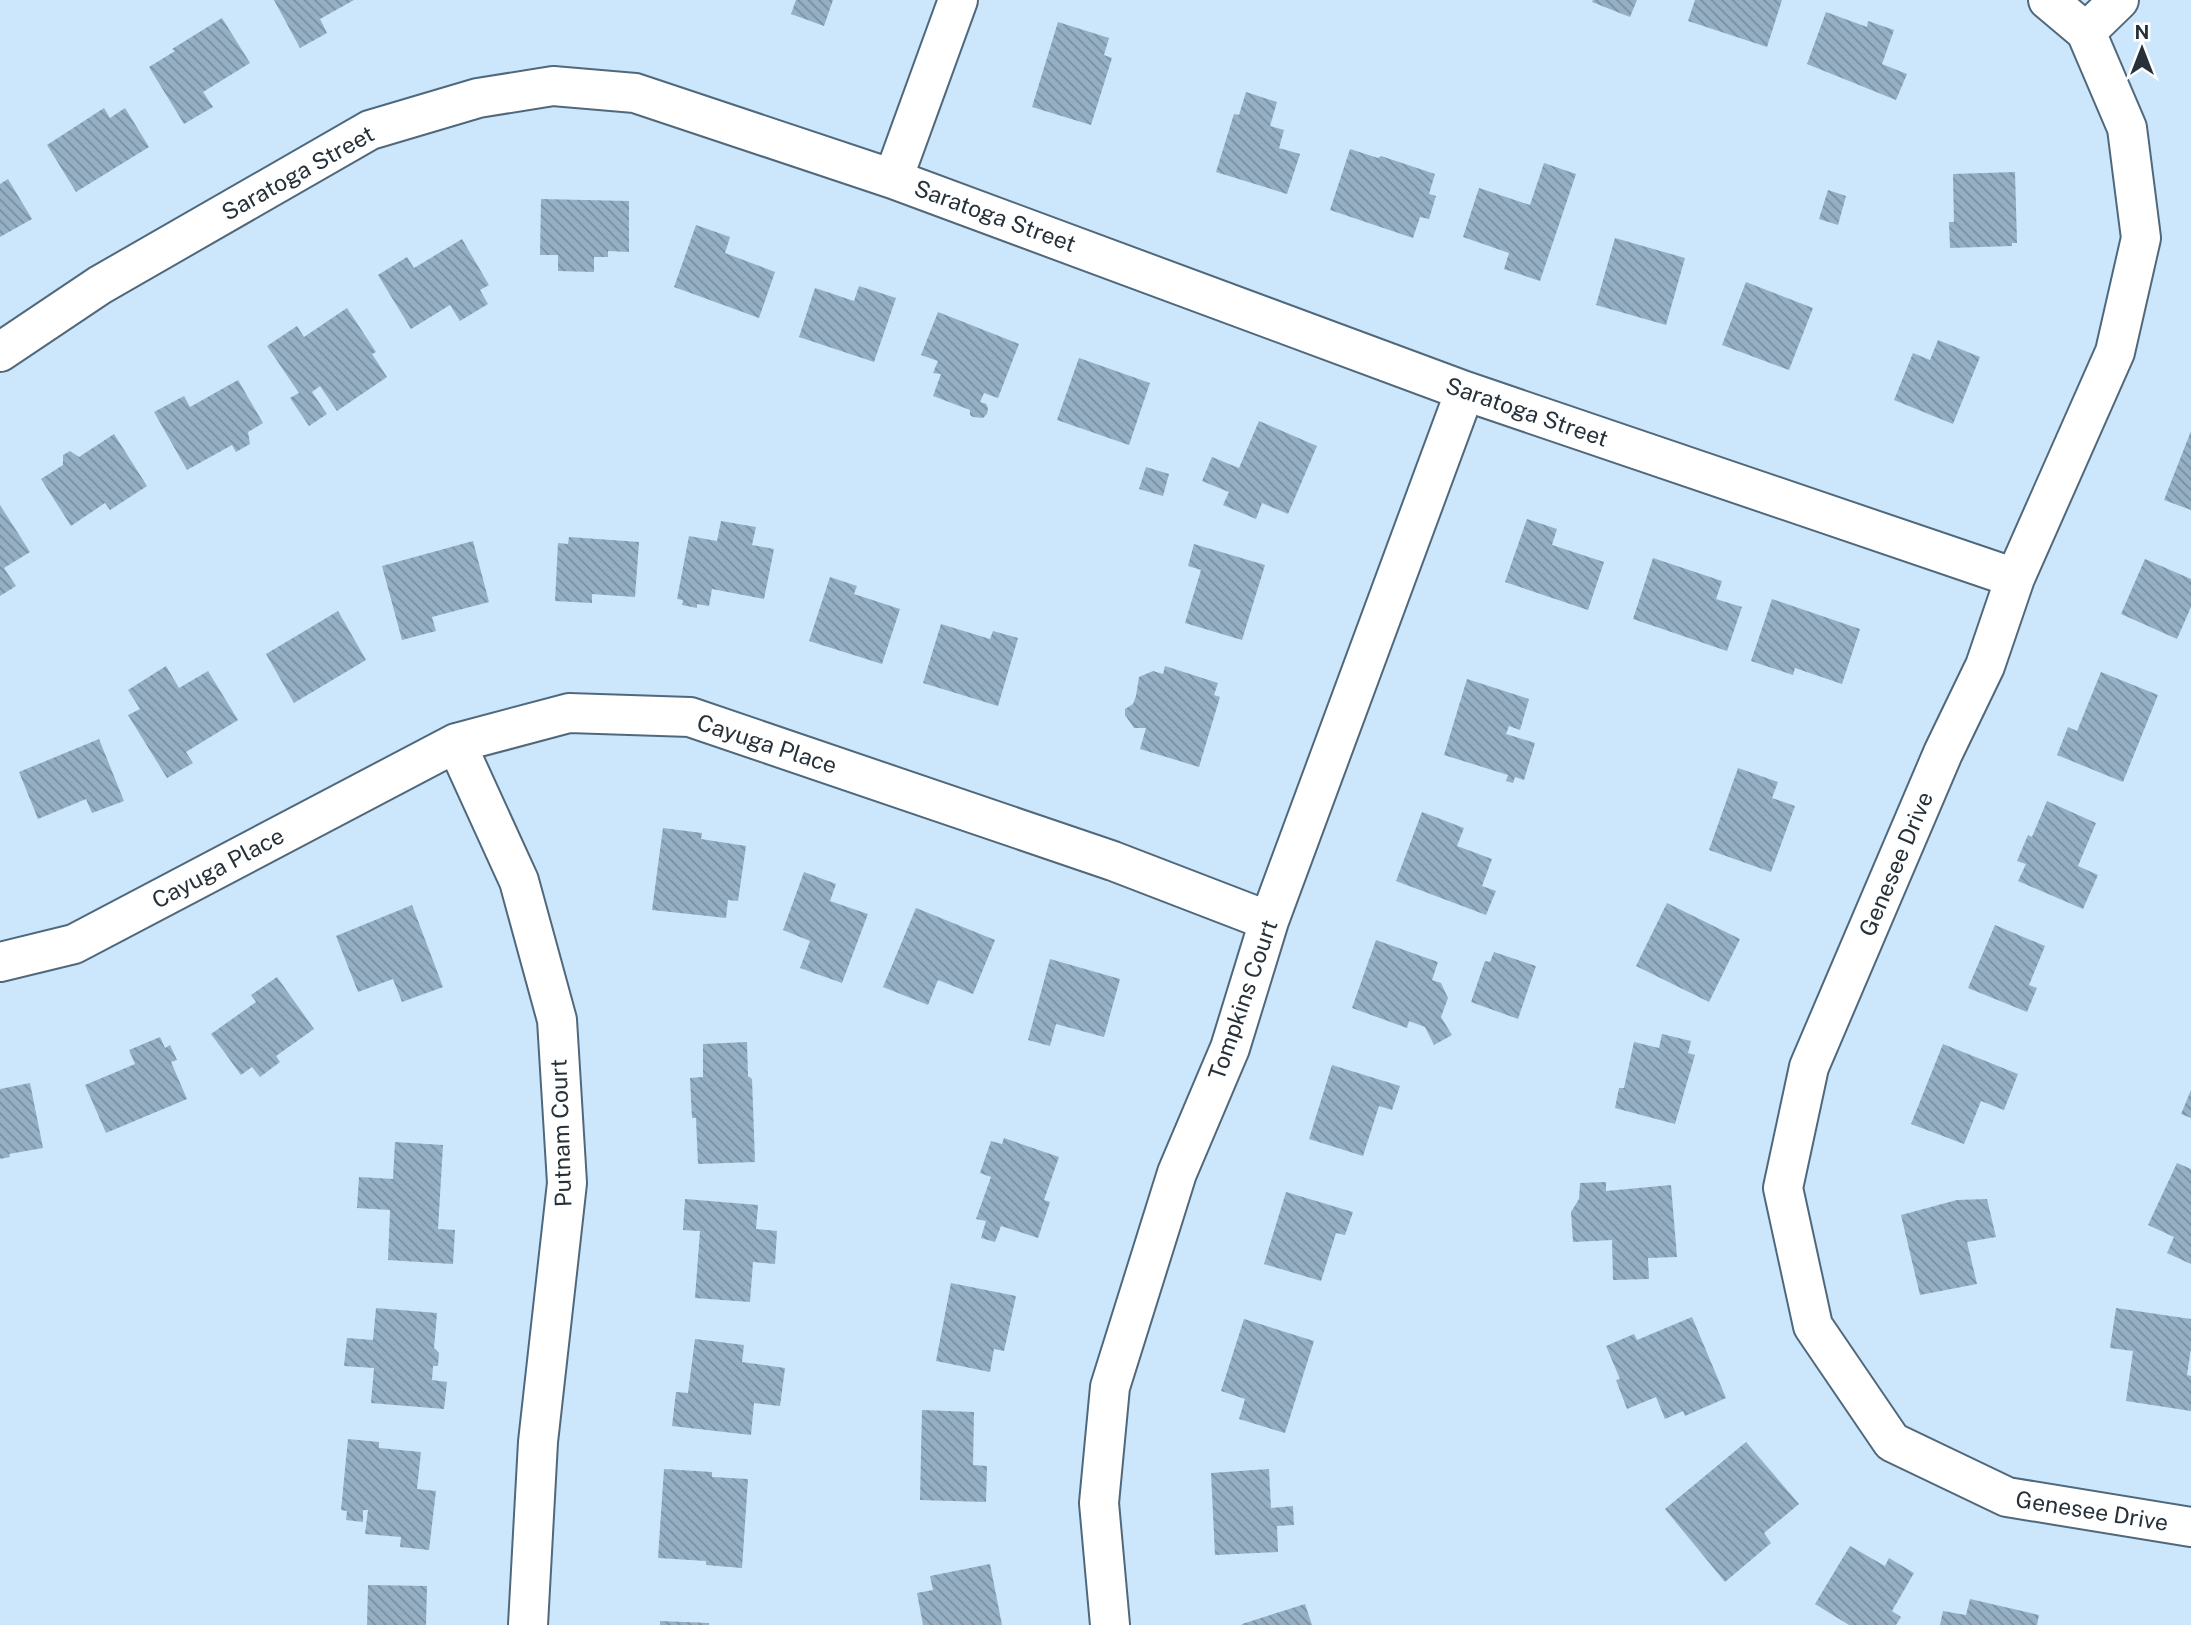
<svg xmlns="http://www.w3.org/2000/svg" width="2191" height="1625" font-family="'Public Sans',sans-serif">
	<defs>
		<pattern id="building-back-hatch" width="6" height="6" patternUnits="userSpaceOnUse" patternTransform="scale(1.75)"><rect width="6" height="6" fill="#95afc4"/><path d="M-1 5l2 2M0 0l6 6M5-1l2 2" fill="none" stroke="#798fa0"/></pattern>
	</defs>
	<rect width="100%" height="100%" fill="#cce6fc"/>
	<!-- building -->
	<path fill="url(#building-back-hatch)" d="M 274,0 L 354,0 L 320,19 L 327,33 L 300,48 Z
		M 796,0 L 833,0 L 824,26 L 791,14 Z
		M 1593,0 L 1637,0 L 1630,17 L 1592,2 Z
		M 1695,0 L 1782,0 L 1767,47 L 1688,21 Z
		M 1826,12 L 1867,27 L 1868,21 L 1894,30 L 1882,64 L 1907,74 L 1896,100 L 1807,64 Z
		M 222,18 L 250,63 L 203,92 L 213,107 L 184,124 L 149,67 L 175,51 L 172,49 Z
		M 1058,22 L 1109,38 L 1104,55 L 1112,58 L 1091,125 L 1032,107 Z
		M 1246,92 L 1277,102 L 1270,126 L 1284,130 L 1279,148 L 1300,154 L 1287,194 L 1216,172 L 1234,114 L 1239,115 Z
		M 104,108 L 110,118 L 125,108 L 149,147 L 76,192 L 47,145 Z
		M 1350,149 L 1378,158 L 1381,156 L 1435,174 L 1429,194 L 1436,196 L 1429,219 L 1420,217 L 1413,238 L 1330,210 Z
		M 1544,163 L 1576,174 L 1540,281 L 1504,269 L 1509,253 L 1463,237 L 1479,188 L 1530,205 Z
		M 2015,172 L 2017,243 L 2012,243 L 2012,246 L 1950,248 L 1949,222 L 1954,222 L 1953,174 Z
		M 8,179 L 32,219 L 0,237 L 0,184 Z
		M 1828,190 L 1846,196 L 1838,225 L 1819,219 Z
		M 541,199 L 629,201 L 629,252 L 608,251 L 608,257 L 594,257 L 594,272 L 558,271 L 558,255 L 540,255 Z
		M 696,225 L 730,237 L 725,253 L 775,272 L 759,318 L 674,287 Z
		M 1615,238 L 1685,258 L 1666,325 L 1596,305 Z
		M 462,239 L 489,285 L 480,290 L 488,304 L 460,321 L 450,305 L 411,329 L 378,275 L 407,257 L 414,268 Z
		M 1746,282 L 1813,308 L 1789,370 L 1722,345 Z
		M 859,286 L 896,298 L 874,362 L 799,337 L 815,288 L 854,301 Z
		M 347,308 L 376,352 L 372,354 L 387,377 L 337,411 L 320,386 L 312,392 L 327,414 L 309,426 L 290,398 L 299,393 L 267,346 L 297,326 L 304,337 Z
		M 938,312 L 1019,344 L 998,398 L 984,393 L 980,402 L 986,404 L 988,408 L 987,414 L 983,418 L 973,417 L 970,415 L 970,410 L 933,396 L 941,374 L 933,373 L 938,361 L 921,355 Z
		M 1938,340 L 1980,357 L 1953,424 L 1894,400 L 1913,353 L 1930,360 Z
		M 1079,358 L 1150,383 L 1129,445 L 1057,420 Z
		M 238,380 L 263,423 L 248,432 L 250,444 L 236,452 L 232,445 L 187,470 L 154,412 L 184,396 L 190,407 Z
		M 1259,421 L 1317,446 L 1288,514 L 1262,503 L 1256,519 L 1223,505 L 1229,492 L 1202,481 L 1212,457 L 1239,468 Z
		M 2191,431 L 2191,510 L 2164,500 Z
		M 114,434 L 147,486 L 110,510 L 105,503 L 71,526 L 41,479 L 63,465 L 63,455 L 70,451 L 79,457 Z
		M 1146,467 L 1169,474 L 1163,496 L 1139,489 Z
		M 0,505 L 30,552 L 4,568 L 16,586 L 0,596 Z
		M 1527,519 L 1557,529 L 1552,545 L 1604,562 L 1588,610 L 1505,582 Z
		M 721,521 L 756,527 L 752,545 L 774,549 L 764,599 L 712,589 L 709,606 L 697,604 L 697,608 L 682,605 L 683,600 L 677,599 L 689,536 L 717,541 Z
		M 569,537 L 639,542 L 635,597 L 592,594 L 592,603 L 555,601 L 558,543 L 568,544 Z
		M 473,541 L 489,602 L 432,617 L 436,631 L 402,640 L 382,566 Z
		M 1194,544 L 1265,565 L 1242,640 L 1185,623 L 1201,570 L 1188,566 Z
		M 1653,558 L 1722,581 L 1716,599 L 1742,607 L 1727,651 L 1633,619 Z
		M 2145,559 L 2191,579 L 2191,607 L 2177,639 L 2121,614 Z
		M 830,577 L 857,586 L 854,594 L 900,609 L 882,664 L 809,641 Z
		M 1772,599 L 1860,629 L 1842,684 L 1795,668 L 1793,675 L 1751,661 Z
		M 338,611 L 366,660 L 294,703 L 266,654 Z
		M 941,624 L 990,639 L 993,631 L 1018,638 L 998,706 L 923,683 Z
		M 166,666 L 179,688 L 208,671 L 238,720 L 186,752 L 193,763 L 167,778 L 128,715 L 140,709 L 128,690 Z
		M 1165,666 L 1218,683 L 1214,695 L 1220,697 L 1199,767 L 1140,749 L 1146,728 L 1134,728 L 1125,715 L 1125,709 L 1133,704 L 1136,696 L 1139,677 L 1153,671 L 1163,674 Z
		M 2101,672 L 2158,695 L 2123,782 L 2057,755 L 2068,727 L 2077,731 Z
		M 1467,679 L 1529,699 L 1520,730 L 1509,726 L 1506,734 L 1535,743 L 1524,780 L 1515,777 L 1513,783 L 1506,781 L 1508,775 L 1444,755 Z
		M 99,739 L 124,801 L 92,813 L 86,799 L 38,819 L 19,772 Z
		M 1738,768 L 1778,782 L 1772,798 L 1795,806 L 1771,872 L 1709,850 Z
		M 2047,801 L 2096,823 L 2078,866 L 2098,875 L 2083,909 L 2018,881 L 2026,864 L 2017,861 L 2028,835 L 2032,837 Z
		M 1422,812 L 1464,828 L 1457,846 L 1492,859 L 1482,886 L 1496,891 L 1486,915 L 1396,881 Z
		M 663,828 L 702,833 L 701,839 L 746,846 L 738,901 L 728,900 L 726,918 L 652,910 Z
		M 804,872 L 836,884 L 830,901 L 868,914 L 842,983 L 800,968 L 810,941 L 783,930 Z
		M 1667,903 L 1740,939 L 1709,1002 L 1636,966 Z
		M 412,905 L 443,987 L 402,1002 L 393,979 L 358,992 L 336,936 Z
		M 916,908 L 995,940 L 973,994 L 938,980 L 928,1005 L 883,987 Z
		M 1995,925 L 2045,946 L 2029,985 L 2037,988 L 2027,1012 L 1968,988 Z
		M 1376,940 L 1438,962 L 1432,980 L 1441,983 L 1448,998 L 1441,1017 L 1452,1035 L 1434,1045 L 1425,1027 L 1409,1021 L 1407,1028 L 1352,1008 Z
		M 1494,952 L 1536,966 L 1518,1019 L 1471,1002 L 1485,961 L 1490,962 Z
		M 1050,959 L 1120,979 L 1104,1037 L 1056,1024 L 1050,1046 L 1028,1040 Z
		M 277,977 L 314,1029 L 276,1056 L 280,1062 L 260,1077 L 252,1067 L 241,1075 L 211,1034 L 256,1002 L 251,995 Z
		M 1662,1034 L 1691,1041 L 1688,1053 L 1695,1055 L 1675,1124 L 1615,1108 L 1619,1088 L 1624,1088 L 1634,1042 L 1659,1048 Z
		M 160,1037 L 165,1048 L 170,1045 L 177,1060 L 171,1062 L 187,1099 L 106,1133 L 85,1085 L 135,1064 L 129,1050 Z
		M 747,1042 L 748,1076 L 752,1079 L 755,1162 L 698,1164 L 696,1118 L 692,1118 L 690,1078 L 703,1077 L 703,1044 Z
		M 1943,1044 L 2018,1074 L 2004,1110 L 1981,1101 L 1964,1144 L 1911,1124 Z
		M 1332,1065 L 1400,1086 L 1392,1110 L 1379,1106 L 1363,1156 L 1309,1139 Z
		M 30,1083 L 43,1148 L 9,1154 L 10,1157 L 0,1159 L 0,1089 Z
		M 2191,1090 L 2191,1118 L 2181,1114 Z
		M 1004,1138 L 1059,1157 L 1044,1200 L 1050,1202 L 1038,1238 L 1001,1226 L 995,1242 L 981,1238 L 986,1221 L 976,1219 L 991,1177 L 980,1173 L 991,1141 L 1002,1144 Z
		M 395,1142 L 443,1145 L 438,1229 L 455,1230 L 453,1264 L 388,1260 L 390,1210 L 357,1208 L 359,1177 L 393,1179 Z
		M 2177,1163 L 2191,1169 L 2191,1264 L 2167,1253 L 2174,1237 L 2148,1225 Z
		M 1606,1182 L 1606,1191 L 1671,1185 L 1677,1257 L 1648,1258 L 1649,1279 L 1613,1280 L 1612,1240 L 1573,1242 L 1571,1212 L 1579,1199 L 1580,1183 Z
		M 1286,1192 L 1353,1212 L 1345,1235 L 1336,1233 L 1321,1281 L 1264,1264 Z
		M 685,1199 L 758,1205 L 756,1229 L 777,1231 L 775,1264 L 753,1262 L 750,1302 L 695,1298 L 700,1231 L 683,1230 Z
		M 1987,1199 L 1996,1237 L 1967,1242 L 1977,1284 L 1920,1295 L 1901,1215 L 1957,1200 Z
		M 951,1283 L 1016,1296 L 1004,1351 L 994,1349 L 990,1372 L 936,1361 Z
		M 376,1308 L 437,1313 L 434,1348 L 439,1353 L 438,1366 L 433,1366 L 432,1380 L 447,1382 L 444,1409 L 371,1403 L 374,1368 L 344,1366 L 347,1338 L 373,1340 Z
		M 2116,1308 L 2191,1319 L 2191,1348 L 2187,1375 L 2191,1376 L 2191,1411 L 2126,1401 L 2133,1351 L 2110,1348 Z
		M 1692,1317 L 1726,1398 L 1685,1416 L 1683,1411 L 1665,1419 L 1656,1397 L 1627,1409 L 1616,1380 L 1620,1379 L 1606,1346 L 1634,1334 L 1637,1340 Z
		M 1244,1319 L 1314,1341 L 1285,1433 L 1239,1419 L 1245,1399 L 1221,1391 Z
		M 695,1339 L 744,1345 L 742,1362 L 785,1368 L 780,1406 L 754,1403 L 751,1435 L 672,1426 L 676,1392 L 688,1393 Z
		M 922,1410 L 974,1412 L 973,1465 L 987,1466 L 986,1502 L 920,1500 Z
		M 348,1439 L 379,1442 L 379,1448 L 421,1452 L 417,1489 L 436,1491 L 429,1550 L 400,1547 L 401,1537 L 365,1534 L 368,1510 L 363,1510 L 363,1522 L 346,1520 L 347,1511 L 341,1510 Z
		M 1746,1442 L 1799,1504 L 1764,1533 L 1771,1543 L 1725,1582 L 1665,1509 Z
		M 664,1469 L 712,1472 L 712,1477 L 748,1479 L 742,1568 L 706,1565 L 706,1561 L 658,1558 Z
		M 1269,1469 L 1271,1508 L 1293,1506 L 1294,1525 L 1277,1526 L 1278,1552 L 1215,1555 L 1211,1473 Z
		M 1850,1546 L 1885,1566 L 1889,1558 L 1914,1573 L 1892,1611 L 1901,1617 L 1896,1625 L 1849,1625 L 1815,1604 Z
		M 990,1564 L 1002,1625 L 923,1625 L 917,1593 L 933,1590 L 930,1576 Z
		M 368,1585 L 427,1586 L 426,1625 L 367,1625 Z
		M 1970,1599 L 2039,1615 L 2037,1625 L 1940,1625 L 1943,1611 L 1966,1615 Z
		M 1305,1604 L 1312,1625 L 1242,1625 L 1242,1624 Z
		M 660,1621 L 709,1623 L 709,1625 L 660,1625 Z"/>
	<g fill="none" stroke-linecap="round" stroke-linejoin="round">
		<defs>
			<path id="minor" d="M 2048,0 L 2086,32 L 2127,128 L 2141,238 L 2115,352 L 2015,578 L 1985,666 L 1943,753 L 1809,1067 L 1783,1188 L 1813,1326 L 1892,1442 L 2007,1497 L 2191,1527
				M 2086,32 L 2119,0
				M 893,179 L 958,0
				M 0,352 L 100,285 L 370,130 L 478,98 L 553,86 L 635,93 L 893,179 L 1465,391 L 2015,578
				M 456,743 L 519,881 L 557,1020 L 567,1183 L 538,1442 L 528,1625
				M 0,962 L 74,944 L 456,743 L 569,713 L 690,717 L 1113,861 L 1269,921
				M 1110,1625 L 1099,1503 L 1110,1387 L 1177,1173 L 1230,1048 L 1269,921 L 1465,391"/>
		</defs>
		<!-- minor casing -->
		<use href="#minor" stroke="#50687b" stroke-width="42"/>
		<!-- minor -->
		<use href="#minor" stroke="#fff" stroke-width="38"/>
	</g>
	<g text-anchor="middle" stroke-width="6" stroke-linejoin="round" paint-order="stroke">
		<!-- street labels -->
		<g font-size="23" fill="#263139" stroke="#fff">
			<text transform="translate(298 173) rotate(-29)" y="8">Saratoga Street</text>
			<text transform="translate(995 216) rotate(20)" y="8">Saratoga Street</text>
			<text transform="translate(1527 412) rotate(19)" y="8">Saratoga Street</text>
			<text transform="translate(767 744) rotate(18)" y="8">Cayuga Place</text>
			<text transform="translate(1896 864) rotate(-67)" y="8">Genesee Drive</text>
			<text transform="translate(218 868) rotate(-28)" y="8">Cayuga Place</text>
			<text transform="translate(1243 1000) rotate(-71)" y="8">Tompkins Court</text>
			<text transform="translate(561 1133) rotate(-92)" y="8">Putnam Court</text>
			<text transform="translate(2092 1511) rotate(9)" y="8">Genesee Drive</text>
		</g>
	</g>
	<!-- north arrow -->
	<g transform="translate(2142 49)" stroke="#ffffff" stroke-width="5" paint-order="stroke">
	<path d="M0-5L12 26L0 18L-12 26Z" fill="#263139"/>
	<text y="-10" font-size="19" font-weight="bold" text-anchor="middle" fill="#263139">N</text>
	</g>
</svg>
